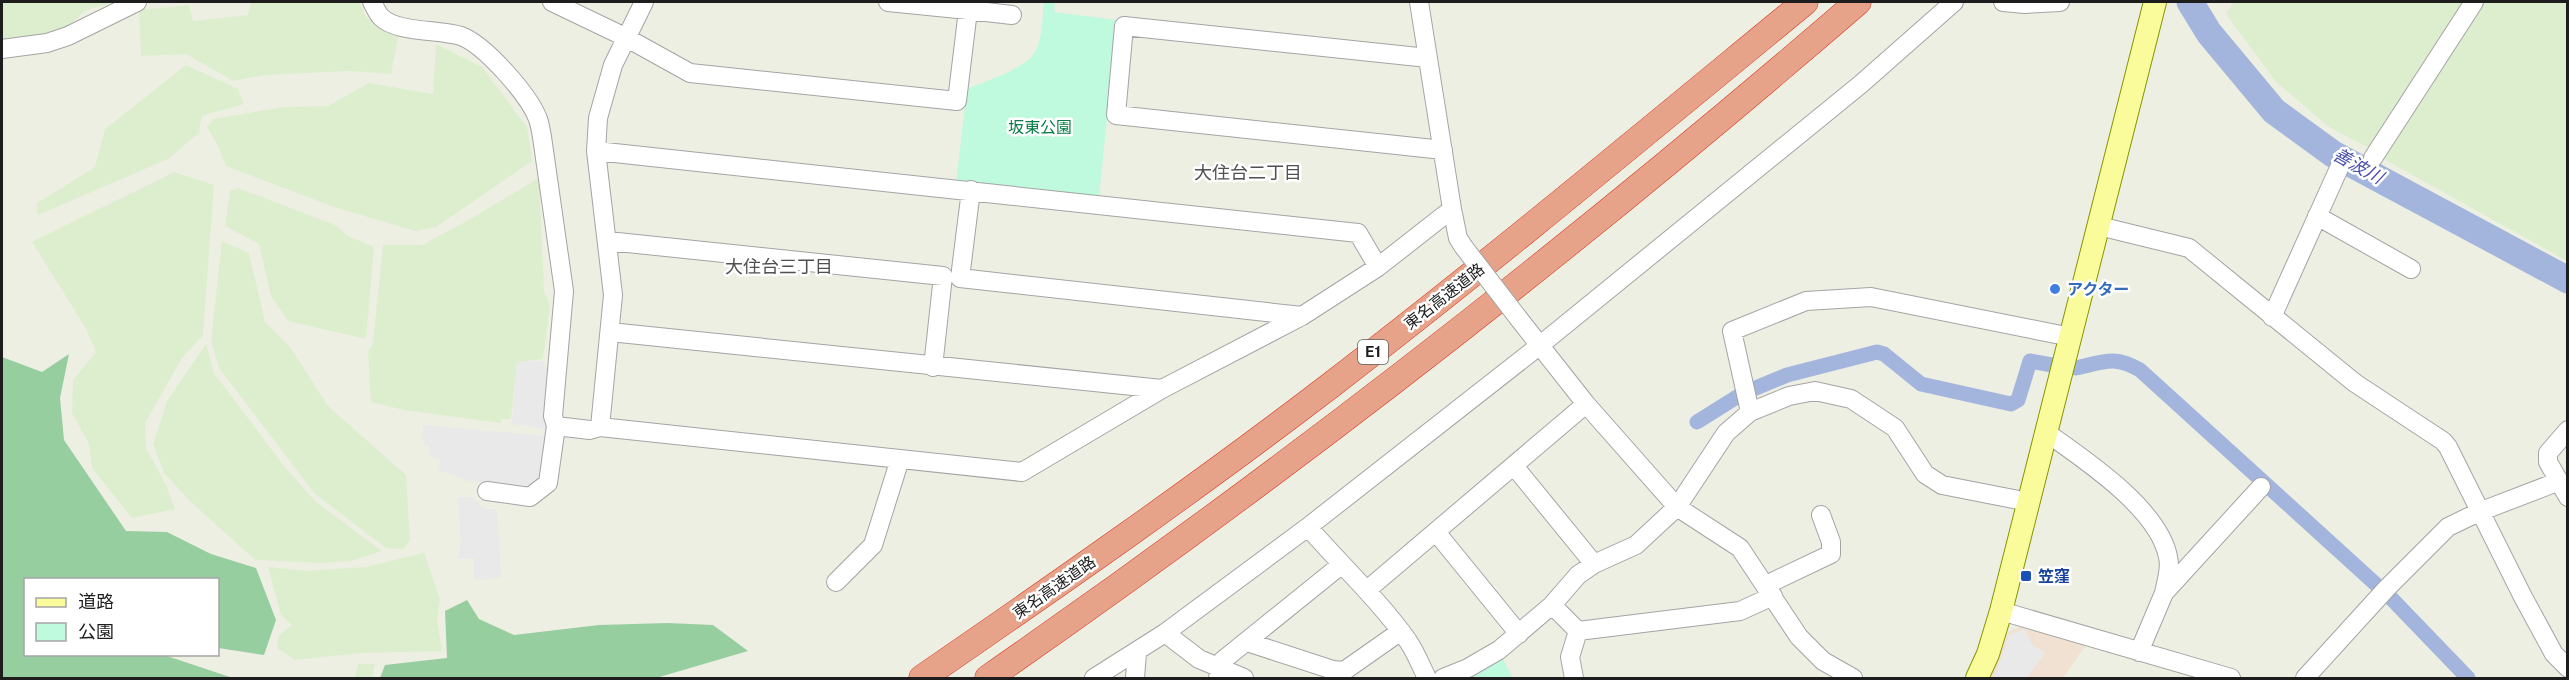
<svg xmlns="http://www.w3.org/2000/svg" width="2569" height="680" font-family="'Public Sans','Noto Sans JP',sans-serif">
	<rect width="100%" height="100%" fill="#edefe3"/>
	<!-- commercial -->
	<path fill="#f0e1d2" d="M 2024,625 L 2086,645 L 2063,678 L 1991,678 L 2008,632 Z"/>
	<!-- farmland -->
	<path fill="#ddeece" d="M 2,2 L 115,2 L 86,10 L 63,31 L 2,46 Z
		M 251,2 L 359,2 L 366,18 L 399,33 L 391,74 L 351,71 L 264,75 L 233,81 L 186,54 L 141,56 L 139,10 L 189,5 L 193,21 L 248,15 Z
		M 2233,2 L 2464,2 L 2373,150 L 2329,127 L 2276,82 L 2226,14 Z
		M 2478,2 L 2567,2 L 2567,261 L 2380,157 Z
		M 436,44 L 482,67 L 527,127 L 532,161 L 436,227 L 415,231 L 334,207 L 226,166 L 218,146 L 207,127 L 213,119 L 284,107 L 328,106 L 369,83 L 433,94 Z
		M 186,65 L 238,89 L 244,104 L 202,116 L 199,133 L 168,159 L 38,215 L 37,203 L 95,167 L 105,129 Z
		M 174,172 L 214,185 L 203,335 L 182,358 L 145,423 L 146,448 L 167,487 L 175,509 L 132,518 L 92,468 L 89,444 L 72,413 L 73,380 L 96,352 L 85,327 L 32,242 Z
		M 539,178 L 544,291 L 550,306 L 543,359 L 517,362 L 511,419 L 501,419 L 501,423 L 404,410 L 371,402 L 368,352 L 373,343 L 383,245 L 422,245 L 467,221 Z
		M 238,188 L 335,225 L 348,236 L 374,247 L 366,339 L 288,321 L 271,296 L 259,244 L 225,226 L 230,191 Z
		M 222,241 L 249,253 L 265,322 L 290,347 L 328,406 L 406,475 L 410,540 L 404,549 L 386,548 L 315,494 L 219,368 L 211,340 Z
		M 206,344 L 214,373 L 284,466 L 315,501 L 382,551 L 351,561 L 322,563 L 255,560 L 191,502 L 164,473 L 153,444 L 167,401 Z
		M 424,553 L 440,599 L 437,619 L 442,651 L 361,653 L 295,660 L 277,648 L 279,635 L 292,625 L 281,615 L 268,567 L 306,571 L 366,567 Z
		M 358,664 L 375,664 L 372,678 L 349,678 L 355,677 Z"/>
	<!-- forest -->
	<path fill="#97cea0" d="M 69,354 L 60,398 L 64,440 L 126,531 L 167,532 L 211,554 L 256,568 L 276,620 L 264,655 L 218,648 L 218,580 L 26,580 L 26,654 L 164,655 L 233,678 L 2,678 L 2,357 L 42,372 Z
		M 467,600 L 479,619 L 514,635 L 599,625 L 668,623 L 713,625 L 748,651 L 656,678 L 380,678 L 385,665 L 447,658 L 445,611 Z"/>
	<!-- park -->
	<path fill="#bff9de" d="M 1044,2 L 1055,2 L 1054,12 L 1117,20 L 1099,197 L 956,183 L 967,89 C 984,81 1026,69 1035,52 C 1043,38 1042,17 1044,2 Z
		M 1501,656 L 1513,678 L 1461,678 Z"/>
	<!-- parking -->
	<path fill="#e9e9e9" d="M 544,361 L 544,367 L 552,368 L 547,429 L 512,424 L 517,362 Z
		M 423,425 L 546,436 L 539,481 L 535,481 L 535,485 L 527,485 L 527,488 L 502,486 L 469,481 L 439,470 L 440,459 L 429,457 L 430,446 L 424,445 L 425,439 L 421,438 Z
		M 458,497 L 472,497 L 485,509 L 497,509 L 501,577 L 474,581 L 474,558 L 458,559 L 461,541 Z
		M 2024,629 L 2032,644 L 2045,653 L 2027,678 L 1994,678 L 2009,635 Z"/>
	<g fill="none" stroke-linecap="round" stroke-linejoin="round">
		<!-- canal -->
		<path stroke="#a3b5dd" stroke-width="15" d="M 2076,368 C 2104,362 2114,355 2140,370 L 2380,588
			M 1751,390 L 1787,375 L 1877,352 L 1884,354 L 1921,384 L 2011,404 L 2018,400 L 2030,361 L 2052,365
			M 1697,422 L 1740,395
			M 2389,596 L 2468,678"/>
		<!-- river -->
		<path stroke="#a3b5dd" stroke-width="27" d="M 2190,2 L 2209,33 L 2274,111 L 2333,154 L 2568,280"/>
		<defs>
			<path id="minor" d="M 372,2 C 375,7 377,13 381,17 C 396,33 441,29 461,36 C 485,45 529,95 538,119 C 540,125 541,131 542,137 L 564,291 L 553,416 L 556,426 L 548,483 L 530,497 L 487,491
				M 552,2 L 625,37 L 690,73 L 957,101 L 968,10 L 888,2
				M 1419,2 L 1452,209 L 1458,238 L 1463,246
				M 2003,2 L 2025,4 L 2060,2
				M 968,10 L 1012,15
				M 2,49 L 47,43 L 68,36 L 137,2
				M 1428,58 L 1124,26 L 1116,115 L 1443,150
				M 596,151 L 1358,233 L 1378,267
				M 2373,158 L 2474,2
				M 971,190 L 960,278 L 1302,316
				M 2317,216 L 2411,269
				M 2099,226 L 2189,248 L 2355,383 L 2443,441 L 2448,447 L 2523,597 L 2554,654 L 2568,668
				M 608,241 L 943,276 L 933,367
				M 2272,317 L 2340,166
				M 1519,319 L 1586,404 L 1677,507 L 1740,548 L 1799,637 L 1823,661 L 1853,678
				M 610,332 L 1162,389
				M 1750,412 L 1732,331 L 1806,301 L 1871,297 L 2071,337
				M 556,426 L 590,430 L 600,427 L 1022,472 L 1162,389 L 1302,316 L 1378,267 L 1452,209
				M 600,427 L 613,295 L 596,151 L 598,118 L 613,65 L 644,2
				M 2568,430 L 2548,453 L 2548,462 L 2568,497
				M 2047,433 C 2085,460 2159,509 2168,557 C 2171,569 2166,582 2164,593
				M 1514,466 L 1594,564
				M 1308,527 C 1341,565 1379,600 1408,641 C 1416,653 1421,666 1427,678
				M 1436,532 L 1519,634
				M 836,582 L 873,545 L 900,459
				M 1766,585 L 1831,554 L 1831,542 L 1821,515
				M 1367,590 L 1586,404
				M 1552,605 L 1578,631 L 1570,657 L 1574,678
				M 2001,611 L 2231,678
				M 1578,631 L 1740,611 L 1773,596
				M 1165,633 L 1199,659 L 1244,678
				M 1247,642 L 1333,670 L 1344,671 L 1401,631
				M 2139,652 L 2164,593 L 2261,487
				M 1094,678 L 1165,633 L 1308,527 L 1539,346 L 1861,84 L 1954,2
				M 1135,678 L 1137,653
				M 1218,678 L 1222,661 L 1341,565
				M 1443,678 L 1468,668 L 1499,650 L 1552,605 L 1578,575 L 1594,564 L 1636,545 L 1677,507 L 1726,433 L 1750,412 L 1789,396 L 1815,391 L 1851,399 L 1895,428 L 1925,474 L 1942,485 L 2029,502
				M 2305,678 L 2387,588 L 2448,527 L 2479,512 L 2557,482"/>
			<path id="major" d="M 1977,678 L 1988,654 L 2001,611 L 2155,2"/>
			<path id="highway" d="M 922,678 C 1060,583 1198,487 1331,385 C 1492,261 1648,131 1805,2
				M 988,678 C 1289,469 1580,242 1858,2"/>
		</defs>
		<!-- minor casing -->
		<use href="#minor" stroke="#a4a4a4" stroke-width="20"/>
		<!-- major casing -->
		<use href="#major" stroke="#849700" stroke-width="24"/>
		<!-- highway casing -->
		<use href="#highway" stroke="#da3723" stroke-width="27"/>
		<!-- minor -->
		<use href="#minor" stroke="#fff" stroke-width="18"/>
		<!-- major -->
		<use href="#major" stroke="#fafc9b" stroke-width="22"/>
		<!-- highway -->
		<use href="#highway" stroke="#e7a38a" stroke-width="26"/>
		<defs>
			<path id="minor-bridge" d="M 1463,246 L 1519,319"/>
		</defs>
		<!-- minor-bridge casing -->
		<use href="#minor-bridge" stroke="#a4a4a4" stroke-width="20" stroke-linecap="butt"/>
		<!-- minor-bridge -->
		<use href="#minor-bridge" stroke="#fff" stroke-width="18"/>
	</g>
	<!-- markers -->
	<circle fill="#3f7fe0" stroke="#fff" stroke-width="2" cx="2055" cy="289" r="6"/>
	<rect fill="#1a4fb4" stroke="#fff" stroke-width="2" x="2020" y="570" width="12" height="12" rx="3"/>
	<g text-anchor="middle" stroke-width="5" stroke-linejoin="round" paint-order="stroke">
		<!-- shield labels -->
		<rect fill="#fff" stroke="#616161" stroke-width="1.5" x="1358" y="340" width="30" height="24" rx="4.5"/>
		<g font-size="15" font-weight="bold" fill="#1d1d1d">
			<text x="1373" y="357">E1</text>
		</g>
		<!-- park labels -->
		<g font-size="16" fill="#0b7c48" stroke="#fff">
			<text x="1040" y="133">坂東公園</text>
		</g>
		<!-- shop labels -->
		<g font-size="16" font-weight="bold" fill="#366cbe" stroke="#fff" text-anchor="start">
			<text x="2067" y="295">アクター</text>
		</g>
		<!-- street labels -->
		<g font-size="16" fill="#1d1d1d" stroke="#fff">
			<text transform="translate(1444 296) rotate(-38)" y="6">東名高速道路</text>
			<text transform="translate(1054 587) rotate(-35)" y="6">東名高速道路</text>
		</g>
		<!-- transit labels -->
		<g font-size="16" font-weight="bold" fill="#164399" stroke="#fff" text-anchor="start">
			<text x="2038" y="582">笠窪</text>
		</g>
		<!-- water labels -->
		<g font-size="18" font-style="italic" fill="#494ead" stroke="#fff">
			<text transform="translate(2358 166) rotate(29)" y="6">善波川</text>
		</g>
		<!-- neighbourhood labels -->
		<g font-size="18" fill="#505050" stroke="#fff">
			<text x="1248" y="179">大住台二丁目</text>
			<text x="779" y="273">大住台三丁目</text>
		</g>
	</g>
	<!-- border -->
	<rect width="2569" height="680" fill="none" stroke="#1d1d1d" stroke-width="6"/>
	<!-- legend -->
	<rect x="24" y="578" width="195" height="78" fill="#ffffff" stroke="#a5a5a5" stroke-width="1.5"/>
	<rect x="36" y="598" width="30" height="9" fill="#fafc9b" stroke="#a5a5a5" stroke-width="1.5"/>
	<text x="78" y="608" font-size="18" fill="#1d1d1d">道路</text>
	<rect x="36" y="623" width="30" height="18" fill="#bff9de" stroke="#a5a5a5" stroke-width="1.5"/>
	<text x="78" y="638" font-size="18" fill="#1d1d1d">公園</text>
</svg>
